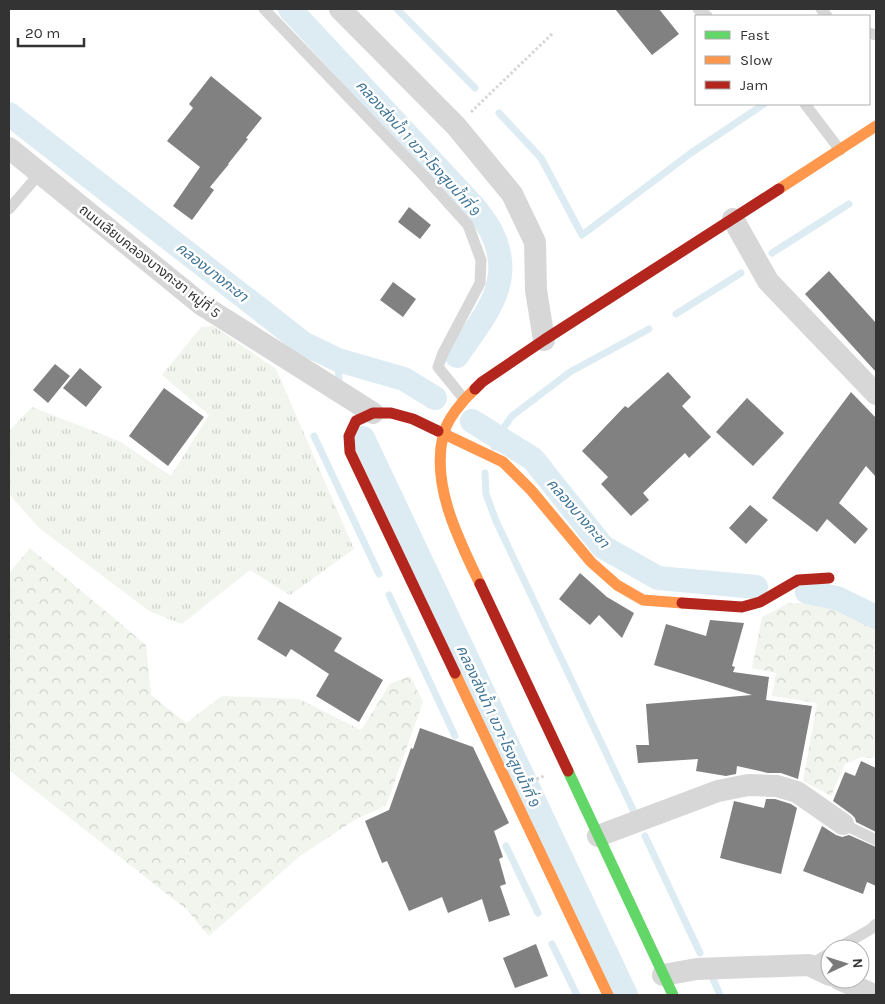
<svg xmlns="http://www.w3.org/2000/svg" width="885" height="1004" font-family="Karla,'Noto Sans Thai',sans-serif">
	<defs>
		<pattern id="grass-tufts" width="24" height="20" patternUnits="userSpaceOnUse" patternTransform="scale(1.25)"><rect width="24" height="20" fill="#f1f5ed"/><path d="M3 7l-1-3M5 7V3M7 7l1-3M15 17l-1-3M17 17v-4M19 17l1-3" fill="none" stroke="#cfd2cc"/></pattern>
		<pattern id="forest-crowns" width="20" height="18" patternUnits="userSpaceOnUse" patternTransform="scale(1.25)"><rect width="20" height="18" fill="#f1f5ed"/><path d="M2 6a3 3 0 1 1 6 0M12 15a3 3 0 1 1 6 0" fill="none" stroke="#cfd2cc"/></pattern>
	</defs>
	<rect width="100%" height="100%" fill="#fff"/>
	<!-- grass -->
	<path fill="url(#grass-tufts)" d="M 213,326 L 276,369 L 354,549 L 290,595 L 250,570 L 182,624 L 149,611 L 38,527 L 9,494 L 9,431 L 32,407 L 119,441 L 171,476 L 209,415 L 162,375 L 201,327 Z"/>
	<!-- forest -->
	<path fill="url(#forest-crowns)" d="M 30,548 L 146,645 L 151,695 L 186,723 L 222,696 L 299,699 L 361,730 L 390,684 L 410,676 L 423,702 L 386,806 L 356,819 L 300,856 L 209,936 L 186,909 L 9,770 L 9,653 L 11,650 L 9,648 L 9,570 L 11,571 Z
		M 789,603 L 820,604 L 863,620 L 876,626 L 876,758 L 861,757 L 845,764 L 831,796 L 803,781 L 817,703 L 772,696 L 776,673 L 752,668 L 762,617 Z"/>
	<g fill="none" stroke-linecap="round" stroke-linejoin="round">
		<!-- stream -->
		<path stroke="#ddebf3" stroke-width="7" d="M 397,9 L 475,88
			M 499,113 L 541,158 L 582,235 L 691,153 L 764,104
			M 772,253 L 849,204
			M 676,314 L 741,273
			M 338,360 L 339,384
			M 314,436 L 379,574
			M 494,447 L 497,437 L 512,416 L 570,372 L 649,329
			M 485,473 L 486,494 L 496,521 L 635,814
			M 389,595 L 455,736
			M 645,836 L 700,953
			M 506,846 L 538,913
			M 552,944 L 577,995
			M 713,979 L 720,995"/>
		<!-- canal -->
		<path stroke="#ddebf3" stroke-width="24" d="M 290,9 L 476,209 C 481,216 487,223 491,231 C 517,282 484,316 457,356
			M 9,114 L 303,343 L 338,360 L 404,379 L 435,398
			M 472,421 L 533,459 L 603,547 L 658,578 L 756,587
			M 363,438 L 626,995
			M 807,592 L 837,598 L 876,617"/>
	</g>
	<!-- building -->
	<path fill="#818181" d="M 615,9 L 659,9 L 679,34 L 652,55 Z
		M 211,76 L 262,118 L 246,138 L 248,139 L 228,164 L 229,164 L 210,187 L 214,190 L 192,220 L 173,206 L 200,167 L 167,141 L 193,108 L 189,104 Z
		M 409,207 L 431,225 L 420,239 L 398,222 Z
		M 829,271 L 876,323 L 876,372 L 805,294 Z
		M 393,282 L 416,299 L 403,317 L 380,300 Z
		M 55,364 L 70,376 L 48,403 L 33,390 Z
		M 80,368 L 102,387 L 86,407 L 63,388 Z
		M 668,372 L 691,397 L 682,406 L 711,437 L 689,458 L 685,453 L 643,493 L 649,500 L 631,516 L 601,484 L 608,477 L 582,451 L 625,406 L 628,408 Z
		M 164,388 L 204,417 L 168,466 L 129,436 Z
		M 851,392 L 876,418 L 876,477 L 866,466 L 839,503 L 868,529 L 855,544 L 827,519 L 817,532 L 772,498 Z
		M 747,398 L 784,433 L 753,466 L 716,432 Z
		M 750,505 L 768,520 L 746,544 L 729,528 Z
		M 580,573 L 607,597 L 634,613 L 622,638 L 599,615 L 590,625 L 559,599 Z
		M 279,601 L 342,638 L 334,651 L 383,680 L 359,722 L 316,696 L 329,674 L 291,649 L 286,657 L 257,639 Z
		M 710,620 L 744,623 L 732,666 L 735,667 L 733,672 L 769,677 L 766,700 L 812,706 L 798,779 L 781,773 L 768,773 L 737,766 L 736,774 L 726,776 L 696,771 L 698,759 L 638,763 L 636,745 L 649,745 L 646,704 L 752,695 L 654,665 L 666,624 L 706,636 Z
		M 420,728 L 473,747 L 509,823 L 494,831 L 503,857 L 499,859 L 506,884 L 500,886 L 510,915 L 489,922 L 482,899 L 448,913 L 442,897 L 409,911 L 387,861 L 382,863 L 365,821 L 389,810 L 411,748 L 413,749 Z
		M 861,761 L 876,768 L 876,832 L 856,822 L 855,818 L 851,814 L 833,801 L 845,772 L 855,776 Z
		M 766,799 L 775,799 L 791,804 L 797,808 L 781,874 L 720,858 L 734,801 L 764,808 Z
		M 822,826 L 836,835 L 842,837 L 849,835 L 876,847 L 876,886 L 867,882 L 863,894 L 803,871 Z
		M 536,944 L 548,976 L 515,988 L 503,958 Z"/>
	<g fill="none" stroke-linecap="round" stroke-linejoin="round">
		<!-- path -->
		<path stroke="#d6d6d6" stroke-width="3" stroke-dasharray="2.5 2.5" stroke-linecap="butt" d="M 471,112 L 553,33
			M 532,781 L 544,776"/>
		<!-- lane -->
		<path stroke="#d7d7d7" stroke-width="11" d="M 264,9 L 423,175 L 468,225 L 481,260 L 480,283 L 443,353 L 438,367 L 464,399
			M 698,9 L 707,16
			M 821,9 L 827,16
			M 869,33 L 876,35
			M 805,104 L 840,150
			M 9,209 L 40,173
			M 843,824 L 876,840
			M 836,949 L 871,929 L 876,924
			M 809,965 L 830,953"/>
		<!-- street -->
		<path stroke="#d7d7d7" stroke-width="22" d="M 340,9 L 456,126 L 512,194 L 535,242 L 536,290 L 544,340
			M 9,148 L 202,305 L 373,413
			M 733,219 L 768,281 L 876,394
			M 598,836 L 718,791 L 748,785 L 777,786 L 797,792 L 843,824
			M 663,975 L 697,969 L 809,965 L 830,975
			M 839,979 L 874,995"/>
		<!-- fast -->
		<path stroke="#63d668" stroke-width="11" d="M 568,771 L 673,995"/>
		<!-- slow -->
		<path stroke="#ff974d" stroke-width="11" d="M 779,189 L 876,126
			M 475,389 C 463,400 446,420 443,436 C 431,486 459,540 480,584
			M 438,431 L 503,462 L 531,490 L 591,562 L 617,585 L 643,600 L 682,603
			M 455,673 L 608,995"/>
		<!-- jam -->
		<path stroke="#b3261e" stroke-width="11" d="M 475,389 L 482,382 L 544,340 L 779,189
			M 438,431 L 413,419 L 391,413 L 373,413 L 356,421 L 349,436 L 350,452 L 455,673
			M 480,584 L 568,771
			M 682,603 L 742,607 L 760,602 L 798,580 L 829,578"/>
	</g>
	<g text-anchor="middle" stroke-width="5" stroke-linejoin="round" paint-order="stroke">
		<!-- street labels -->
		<g font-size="14" fill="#333" stroke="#fff">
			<text transform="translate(150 261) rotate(38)" y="5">ถนนเลียบคลองบางกะชา หมู่ที่ 5</text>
		</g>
		<!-- water labels -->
		<g font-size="15" font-style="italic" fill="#3f7597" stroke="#fff">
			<text transform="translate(418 148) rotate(48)" y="5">คลองส่งน้ำ 1 ขวา-โรงสูบน้ำที่ 9</text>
			<text transform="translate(212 272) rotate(38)" y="5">คลองบางกะชา</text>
			<text transform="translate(578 513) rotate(49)" y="5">คลองบางกะชา</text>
			<text transform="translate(498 726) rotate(65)" y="5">คลองส่งน้ำ 1 ขวา-โรงสูบน้ำที่ 9</text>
		</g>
	</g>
	<!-- border -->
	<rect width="885" height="1004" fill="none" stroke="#333333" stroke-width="20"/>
	<!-- legend -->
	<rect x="695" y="15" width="175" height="90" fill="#ffffff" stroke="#adadad"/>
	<rect x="705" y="31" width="25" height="8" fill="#63d668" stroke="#adadad"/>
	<text x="740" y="40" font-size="15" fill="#333333">Fast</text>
	<rect x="705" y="56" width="25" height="8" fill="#ff974d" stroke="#adadad"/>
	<text x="740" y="65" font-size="15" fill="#333333">Slow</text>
	<rect x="705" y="81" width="25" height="8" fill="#b3261e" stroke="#adadad"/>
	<text x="740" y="90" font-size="15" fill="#333333">Jam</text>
	<!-- north arrow -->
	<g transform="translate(845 964) rotate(86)"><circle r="24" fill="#ffffff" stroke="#adadad"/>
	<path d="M0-4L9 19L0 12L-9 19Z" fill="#7a7a7a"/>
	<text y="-8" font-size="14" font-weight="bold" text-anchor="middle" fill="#333333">N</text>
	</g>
	<!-- scale -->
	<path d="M18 38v8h66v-8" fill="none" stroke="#333333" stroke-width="2.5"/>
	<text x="25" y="38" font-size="15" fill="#333333" stroke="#ffffff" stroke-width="4" paint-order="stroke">20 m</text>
</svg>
